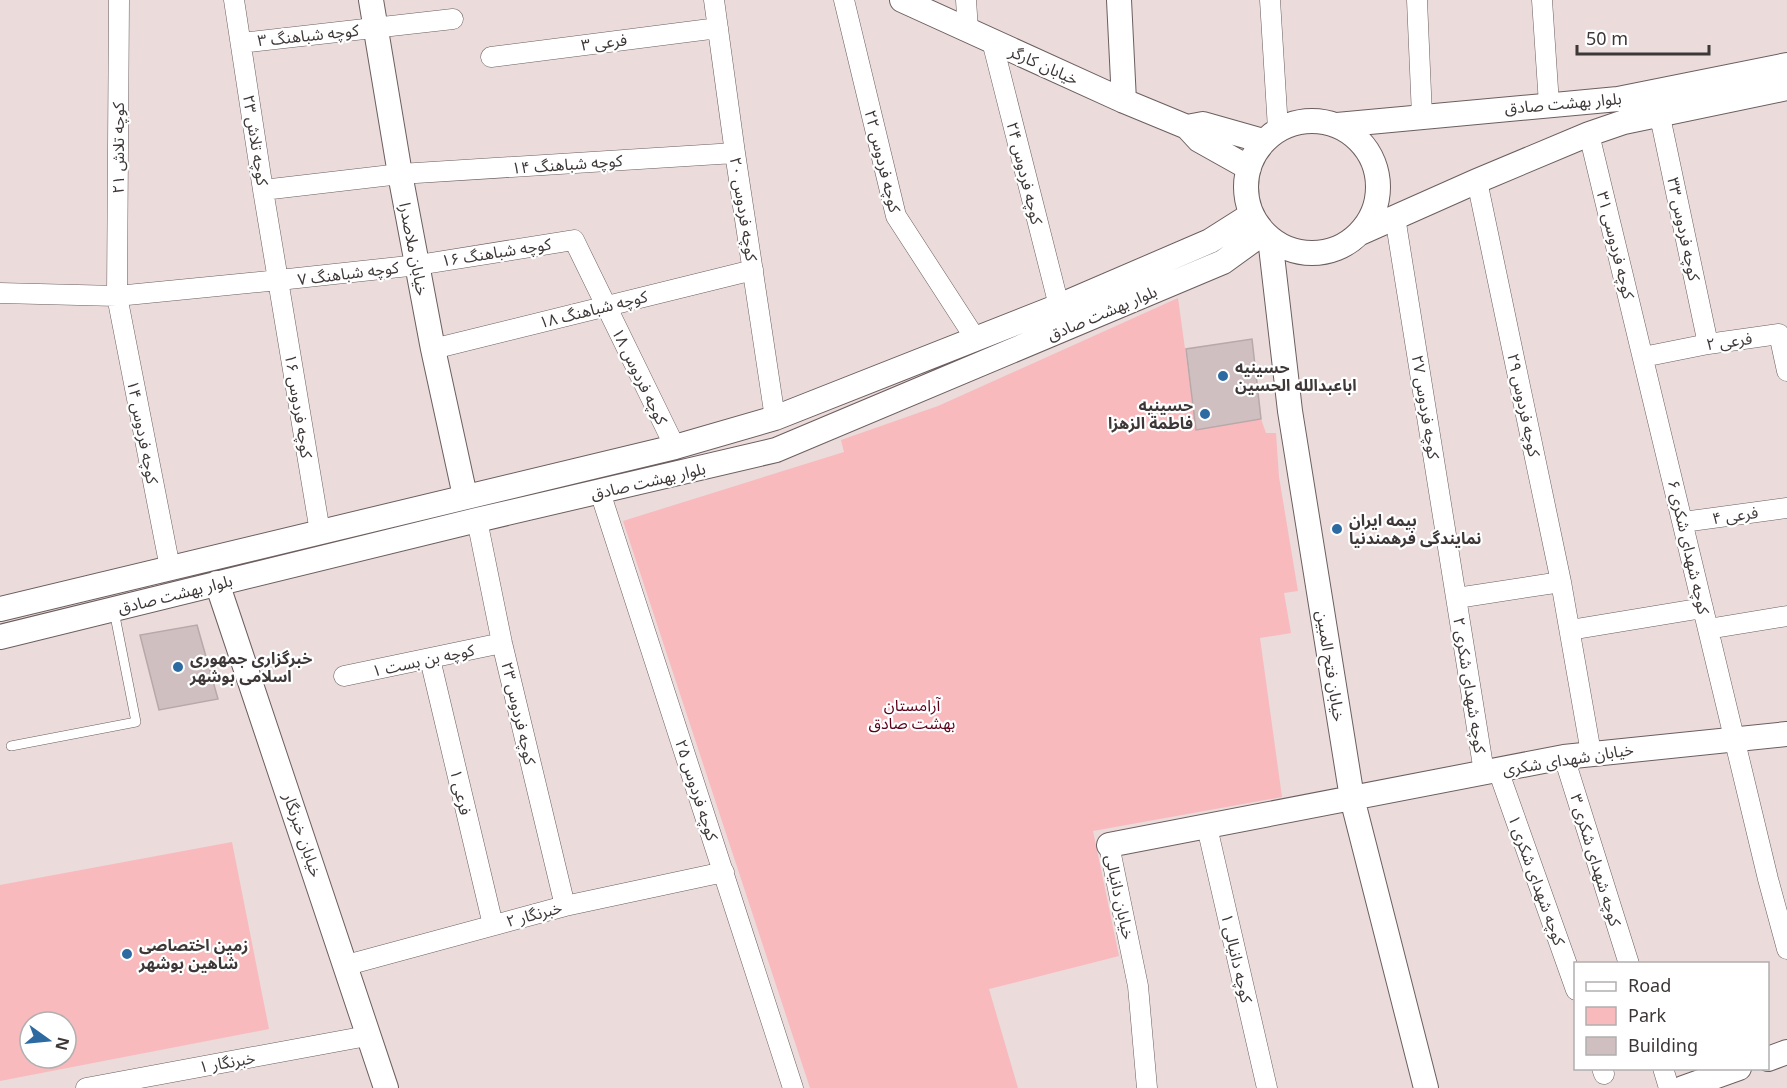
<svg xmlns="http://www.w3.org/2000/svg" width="1787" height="1088" font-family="'Noto Sans','Noto Sans Arabic',sans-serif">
	<rect width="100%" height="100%" fill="#ebdbdb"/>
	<!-- green -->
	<path fill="#f8babd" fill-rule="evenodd" d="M 1178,298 L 1196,429 L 1261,419 L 1266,433 L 1276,433 L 1279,477 L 1298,591 L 1284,593 L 1291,633 L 1260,638 L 1282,797 L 1093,831 L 1119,956 L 989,989 L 1018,1088 L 810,1088 L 623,521 L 844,452 L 841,440 L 938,406 Z
		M 232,842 L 269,1029 L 0,1081 L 0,885 ZM 30,1022 L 66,1022 L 66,1058 L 30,1058 Z"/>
	<!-- building -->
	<path fill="#cfbfc0" stroke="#b8a8a9" stroke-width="1.5" d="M 1252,339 L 1261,419 L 1196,430 L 1186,349 Z
		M 197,625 L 218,699 L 159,710 L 140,635 Z"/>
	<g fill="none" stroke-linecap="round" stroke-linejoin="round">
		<defs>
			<path id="service" d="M 11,746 L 136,722 L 114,611"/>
			<path id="minor" d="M 119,0 L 117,296 L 170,568
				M 234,0 L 263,190 L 320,532
				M 714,0 L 735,153 L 775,418
				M 844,0 L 896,216 L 975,338
				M 966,0 L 968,30
				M 1270,0 L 1278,129
				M 1417,0 L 1422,116
				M 1542,0 L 1549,104
				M 992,41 L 1059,306
				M 241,43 L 453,19
				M 491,57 L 718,28
				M 1657,115 L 1662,126 L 1708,344
				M 1589,134 L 1768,879 L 1787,949
				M 1477,181 L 1561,582 L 1591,753
				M 263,190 L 400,174 L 735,153
				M 1395,217 L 1484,772
				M 0,293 L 117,296 L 279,280 L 418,265 L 574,240 L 675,447
				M 433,349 L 753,270
				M 1643,357 L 1708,344 L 1779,334 L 1787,371
				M 600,492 L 793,1088
				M 477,520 L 502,643 L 565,906
				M 1683,522 L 1787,508
				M 1457,598 L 1561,582
				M 1708,629 L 1787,616
				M 1570,630 L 1703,608
				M 430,659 L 493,925
				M 344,676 L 502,643
				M 1564,757 L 1629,964
				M 1498,770 L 1576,990
				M 1207,827 L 1267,1088
				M 1109,845 L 1138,986 L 1147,1088
				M 347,965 L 565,906 L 724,872
				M 1602,1068 L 1604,1074
				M 1663,1068 L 1669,1088
				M 86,1088 L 367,1036"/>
			<path id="tertiary" d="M 371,0 L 400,174 L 433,349 L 465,496
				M 902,0 L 1124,101 L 1187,127 L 1199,140 L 1249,168
				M 1119,0 L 1124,101
				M1246 187a66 66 0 1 1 132 0a66 66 0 1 1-132 0Z
				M 1337,125 L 1618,99 L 1787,65
				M 1187,127 L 1203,124 L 1263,141
				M 1360,233 L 1477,181 L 1589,134 L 1624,122 L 1787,88
				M 1270,238 L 1290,411 L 1352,798 L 1426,1088
				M 217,583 L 386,1088
				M 0,609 L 675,447 L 775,418 L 1059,306 L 1210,241 L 1251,215
				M 0,637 L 477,520 L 776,450 L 1223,262 L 1263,233
				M 1109,845 L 1564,757 L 1787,734
				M 1768,1059 L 1787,1052
				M 1683,1088 L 1739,1068"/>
		</defs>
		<!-- service casing -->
		<use href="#service" stroke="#6c5e5f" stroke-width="10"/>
		<!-- minor casing -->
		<use href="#minor" stroke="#6c5e5f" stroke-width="21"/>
		<!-- tertiary casing -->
		<use href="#tertiary" stroke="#6c5e5f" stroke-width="26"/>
		<!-- service -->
		<use href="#service" stroke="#fff" stroke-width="9"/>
		<!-- minor -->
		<use href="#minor" stroke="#fff" stroke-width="20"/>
		<!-- tertiary -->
		<use href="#tertiary" stroke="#fff" stroke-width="24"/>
	</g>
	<!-- markers -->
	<g fill="#2e6aa2" stroke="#fff" stroke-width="2">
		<circle cx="1223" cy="376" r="6"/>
		<circle cx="1205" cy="414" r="6"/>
		<circle cx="1337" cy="529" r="6"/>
		<circle cx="178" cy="667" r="6"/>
		<circle cx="127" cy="954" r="6"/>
	</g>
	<g text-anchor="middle" stroke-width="4.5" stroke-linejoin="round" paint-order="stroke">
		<!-- street labels -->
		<g font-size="16" fill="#3d3737" stroke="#fff">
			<text transform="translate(308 35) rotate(-6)" y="6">کوچه شباهنگ ۳</text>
			<text transform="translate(604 42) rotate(-7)" y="6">فرعی ۳</text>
			<text transform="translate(1044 65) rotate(24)" y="6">خیابان کارگر</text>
			<text transform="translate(1563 103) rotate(-5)" y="6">بلوار بهشت صادق</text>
			<text transform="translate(256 140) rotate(81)" y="6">کوچه تلاش ۲۳</text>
			<text transform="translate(118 148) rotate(-90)" y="6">کوچه تلاش ۲۱</text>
			<text transform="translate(883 161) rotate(76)" y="6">کوچه فردوس ۲۲</text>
			<text transform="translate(567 164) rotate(-4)" y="6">کوچه شباهنگ ۱۴</text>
			<text transform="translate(1025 173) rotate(76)" y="6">کوچه فردوس ۲۴</text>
			<text transform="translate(744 209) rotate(81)" y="6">کوچه فردوس ۲۰</text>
			<text transform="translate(1684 229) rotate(78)" y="6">کوچه فردوس ۳۳</text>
			<text transform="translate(1616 245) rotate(76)" y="6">کوچه فردوسی ۳۱</text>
			<text transform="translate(414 249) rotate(79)" y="6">خیابان ملاصدرا</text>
			<text transform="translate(496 252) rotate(-9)" y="6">کوچه شباهنگ ۱۶</text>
			<text transform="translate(348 273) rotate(-7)" y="6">کوچه شباهنگ ۷</text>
			<text transform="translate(593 309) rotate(-14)" y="6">کوچه شباهنگ ۱۸</text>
			<text transform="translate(1102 313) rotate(-23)" y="6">بلوار بهشت صادق</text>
			<text transform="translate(1729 341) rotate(-8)" y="6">فرعی ۲</text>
			<text transform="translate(640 376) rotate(64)" y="6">کوچه فردوس ۱۸</text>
			<text transform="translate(1524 405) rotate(78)" y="6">کوچه فردوس ۲۹</text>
			<text transform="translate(299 406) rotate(81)" y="6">کوچه فردوس ۱۶</text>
			<text transform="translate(1426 407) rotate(81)" y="6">کوچه فردوس ۲۷</text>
			<text transform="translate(143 432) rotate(79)" y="6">کوچه فردوس ۱۴</text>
			<text transform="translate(648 481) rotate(-13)" y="6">بلوار بهشت صادق</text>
			<text transform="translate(1735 515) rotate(-8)" y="6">فرعی ۴</text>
			<text transform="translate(1689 547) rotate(77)" y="6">کوچه شهدای شکری ۶</text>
			<text transform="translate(175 594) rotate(-14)" y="6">بلوار بهشت صادق</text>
			<text transform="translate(423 660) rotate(-12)" y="6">کوچه بن بست ۱</text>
			<text transform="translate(1331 666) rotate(81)" y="6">خیابان فتح المبین</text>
			<text transform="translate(1470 685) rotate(81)" y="6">کوچه شهدای شکری ۲</text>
			<text transform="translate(519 713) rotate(77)" y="6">کوچه فردوس ۲۳</text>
			<text transform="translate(1568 759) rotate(-9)" y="6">خیابان شهدای شکری</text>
			<text transform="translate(697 790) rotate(72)" y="6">کوچه فردوس ۲۵</text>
			<text transform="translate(461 792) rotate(77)" y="6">فرعی ۱</text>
			<text transform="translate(303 835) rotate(71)" y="6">خیابان خبرنگار</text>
			<text transform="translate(1596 860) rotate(73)" y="6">کوچه شهدای شکری ۳</text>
			<text transform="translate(1537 880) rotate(70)" y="6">کوچه شهدای شکری ۱</text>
			<text transform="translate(1120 897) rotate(78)" y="6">خیابان دانیالی</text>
			<text transform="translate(534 914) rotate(-15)" y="6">خبرنگار ۲</text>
			<text transform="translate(1237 958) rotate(77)" y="6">کوچه دانیالی ۱</text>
			<text transform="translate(227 1062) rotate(-10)" y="6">خبرنگار ۱</text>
		</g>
		<!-- poi labels -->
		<g font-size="16" font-weight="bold" fill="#3d3737" stroke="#fff" text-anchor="start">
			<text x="1235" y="373">حسینیه<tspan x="1235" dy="18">اباعبدالله الحسین</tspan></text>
			<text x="1193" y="411" text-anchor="end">حسینیه<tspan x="1193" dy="18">فاطمة الزهزا</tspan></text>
			<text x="1349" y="526">بیمه ایران<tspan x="1349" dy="18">نمایندگی فرهمندنیا</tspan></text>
			<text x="190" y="664">خبرگزاری جمهوری<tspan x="190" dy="18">اسلامی بوشهر</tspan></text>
			<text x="139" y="951">زمین اختصاصی<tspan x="139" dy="18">شاهین بوشهر</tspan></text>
		</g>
		<!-- park labels -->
		<g font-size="16" fill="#5d011a" stroke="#fff">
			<text x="912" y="711">آرامستان<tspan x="912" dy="18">بهشت صادق</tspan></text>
		</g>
	</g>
	<!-- legend -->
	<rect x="1574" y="962" width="195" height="108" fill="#ffffff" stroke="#b1afaf" stroke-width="1.5"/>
	<rect x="1586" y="982" width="30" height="9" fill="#ffffff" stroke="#b1afaf" stroke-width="1.5"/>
	<text x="1628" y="992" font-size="18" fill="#3d3737">Road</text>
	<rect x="1586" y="1007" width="30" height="18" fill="#f8babd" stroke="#b1afaf" stroke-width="1.5"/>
	<text x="1628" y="1022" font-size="18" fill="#3d3737">Park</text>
	<rect x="1586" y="1037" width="30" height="18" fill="#cfbfc0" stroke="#b1afaf" stroke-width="1.5"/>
	<text x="1628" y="1052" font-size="18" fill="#3d3737">Building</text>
	<!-- north arrow -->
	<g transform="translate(48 1040) rotate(105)"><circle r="28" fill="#ffffff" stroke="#b1afaf" stroke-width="1.5"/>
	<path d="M0-4.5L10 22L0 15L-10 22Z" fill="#2e6aa2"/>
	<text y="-9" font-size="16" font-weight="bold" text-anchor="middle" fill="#3d3737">N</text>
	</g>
	<!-- scale -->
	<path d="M1577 45v9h132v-9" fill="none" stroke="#3d3737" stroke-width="3"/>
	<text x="1586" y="45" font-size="18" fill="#3d3737" stroke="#ffffff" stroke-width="4.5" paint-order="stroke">50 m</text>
</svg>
